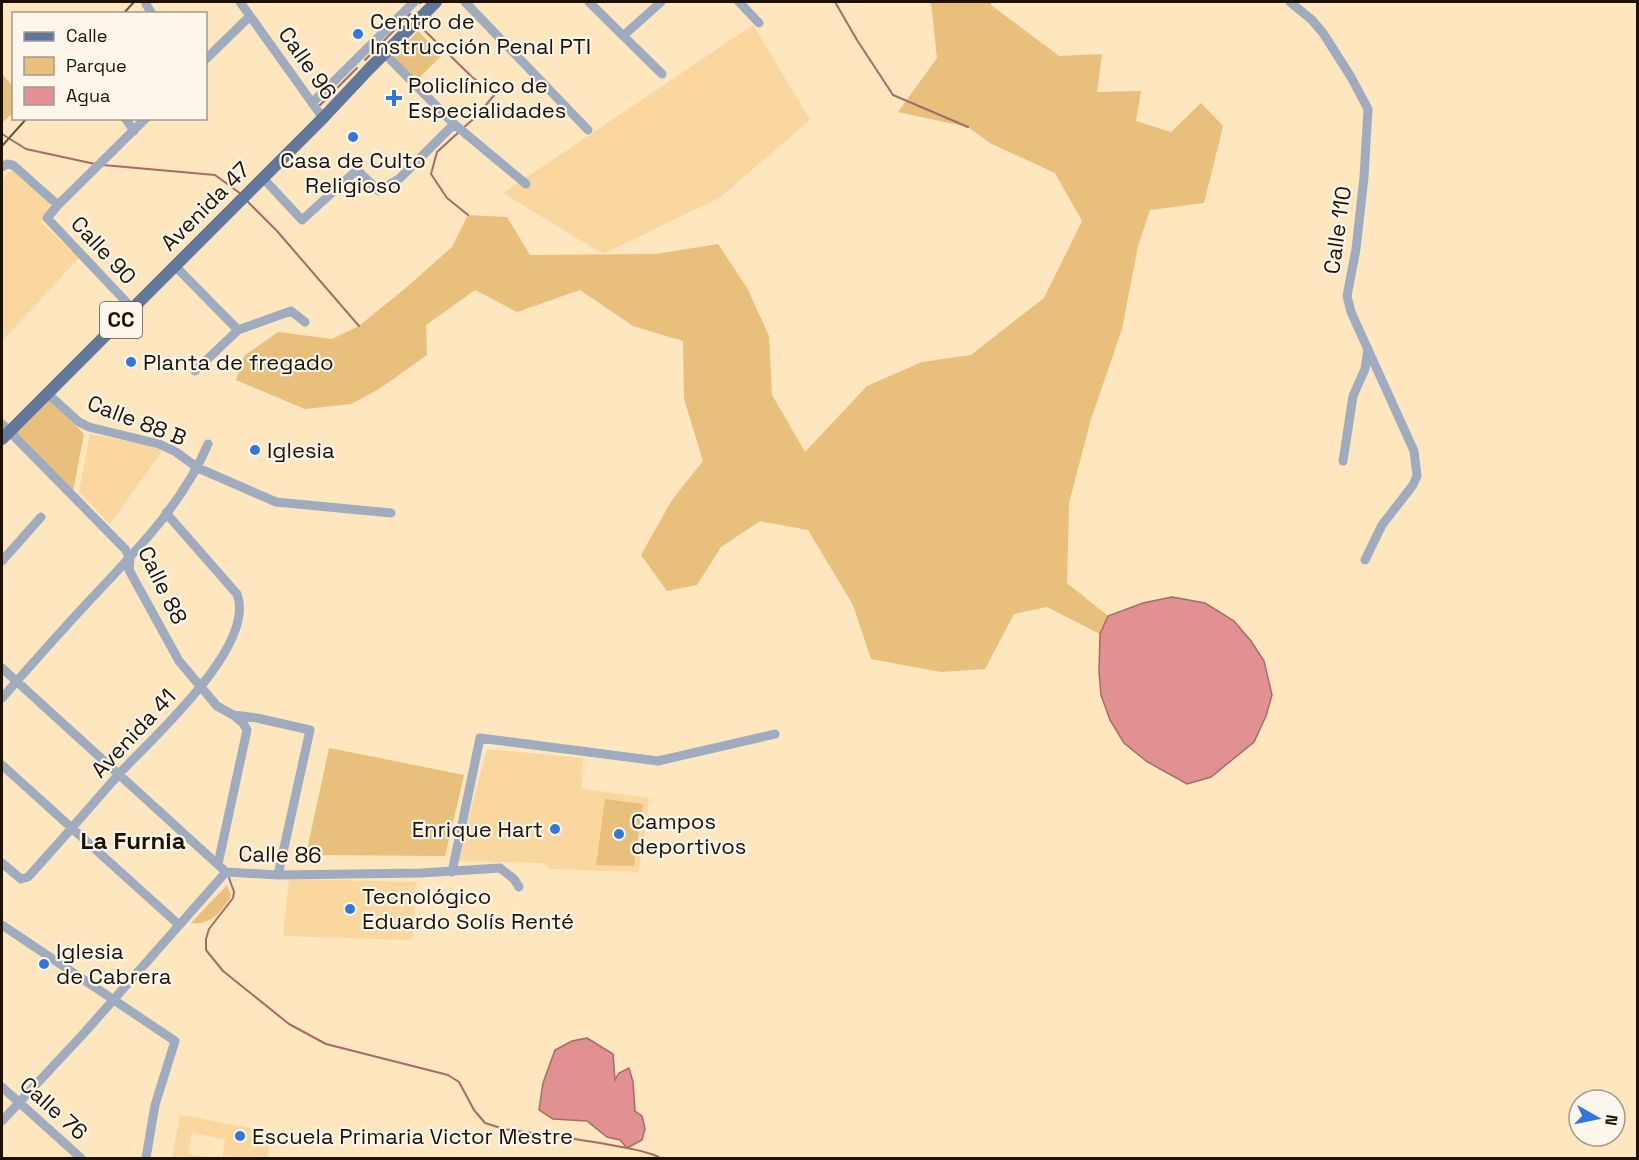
<svg xmlns="http://www.w3.org/2000/svg" width="1639" height="1160" font-family="'Space Grotesk',sans-serif">
	<rect width="100%" height="100%" fill="#fee6be"/>
	<!-- built -->
	<path fill="#fad79e" d="M 753,25 L 810,120 L 719,198 L 603,254 L 503,193 Z
		M 12,168 L 53,206 L 40,221 L 79,258 L 2,341 L 2,180 Z
		M 90,434 L 158,447 L 162,451 L 110,524 L 79,492 Z
		M 487,749 L 583,758 L 582,789 L 649,798 L 639,872 L 551,869 L 542,863 L 457,861 Z
		M 289,879 L 416,882 L 412,940 L 283,936 Z
		M 180,1115 L 272,1132 L 267,1158 L 222,1158 L 225,1139 L 192,1133 L 188,1154 L 211,1158 L 172,1158 Z"/>
	<!-- green -->
	<path fill="#e8bf7b" d="M 931,2 L 991,2 L 991,5 L 1059,56 L 1102,54 L 1097,92 L 1141,91 L 1136,121 L 1171,132 L 1201,103 L 1223,126 L 1204,203 L 1150,210 L 1138,246 L 1122,329 L 1091,419 L 1069,503 L 1067,583 L 1108,616 L 1100,634 L 1047,607 L 1014,614 L 985,669 L 941,672 L 871,659 L 853,605 L 808,530 L 760,521 L 721,547 L 697,585 L 667,591 L 641,555 L 672,500 L 703,461 L 684,399 L 683,341 L 633,326 L 580,290 L 517,312 L 475,290 L 426,325 L 427,355 L 379,389 L 351,404 L 305,409 L 236,380 L 244,356 L 278,332 L 332,339 L 359,326 L 408,286 L 452,247 L 468,215 L 507,217 L 530,255 L 656,254 L 718,244 L 747,288 L 769,336 L 772,395 L 805,452 L 867,386 L 922,362 L 971,355 L 1044,298 L 1082,221 L 1055,173 L 990,143 L 968,127 L 898,112 L 937,58 Z
		M 418,31 L 442,55 L 416,81 L 392,58 Z
		M 2,74 L 13,87 L 14,112 L 2,123 Z
		M 50,399 L 84,434 L 73,491 L 16,432 Z
		M 329,748 L 464,775 L 445,856 L 306,855 Z
		M 605,799 L 643,804 L 634,866 L 596,865 Z
		M 227,885 L 231,896 C 221,912 212,925 191,923 Z"/>
	<!-- water -->
	<path fill="#e29192" stroke="#a76b67" stroke-width="1.5" d="M 1172,597 L 1205,603 L 1234,621 L 1251,641 L 1264,661 L 1272,695 L 1266,716 L 1254,742 L 1211,777 L 1187,784 L 1146,761 L 1124,743 L 1110,720 L 1101,695 L 1099,671 L 1100,634 L 1108,616 L 1143,603 Z
		M 587,1038 L 613,1054 L 615,1080 L 619,1073 L 629,1068 L 633,1082 L 635,1111 L 642,1116 L 645,1129 L 642,1140 L 627,1148 L 620,1140 L 607,1137 L 587,1121 L 553,1119 L 539,1110 L 543,1083 L 555,1050 L 572,1041 Z"/>
	<g fill="none" stroke-linecap="round" stroke-linejoin="round">
		<!-- stream -->
		<path stroke="#a76b67" stroke-width="2" d="M 835,2 L 857,40 L 893,95 L 968,127
			M 420,3 L 422,2
			M 423,29 L 472,77 L 495,94 L 477,116 L 463,128
			M 365,60 L 410,14
			M 320,105 L 357,68
			M 460,131 L 437,152 L 431,174 L 447,198 L 468,215
			M 2,134 L 26,149 L 95,164
			M 103,165 L 215,175 L 241,194
			M 247,201 L 277,231 L 359,326
			M 229,878 L 234,892 L 233,898 L 209,929 L 206,939 L 206,950 L 223,971 L 289,1024 L 326,1044 L 448,1075 L 459,1082 L 474,1110 L 485,1123 L 504,1129 C 528,1133 648,1147 660,1158"/>
		<!-- minor -->
		<path stroke="#9facc0" stroke-width="9" d="M 240,2 L 323,118
			M 465,2 L 588,130
			M 589,2 L 662,74
			M 739,2 L 759,23
			M 1290,2 L 1312,20 L 1323,33 L 1351,77 L 1368,109 L 1364,177 L 1356,249 L 1347,296 L 1351,312 L 1414,451 L 1417,476 L 1413,485 L 1382,525 L 1365,560
			M 146,4 L 152,14
			M 623,36 L 661,2
			M 384,53 L 454,124 L 526,184
			M 206,59 L 250,16
			M 312,103 L 414,2
			M 125,118 L 134,131
			M 2,167 L 7,164 L 13,165 L 58,205
			M 263,178 L 302,220 L 357,170 L 379,191 L 400,178 L 454,124
			M 175,266 L 238,330
			M 132,308 L 47,218 L 58,205 L 146,118
			M 195,371 L 238,330 L 291,311 L 305,322
			M 47,393 L 79,422 L 89,427 L 159,444 L 176,452 L 198,468 L 276,502 L 391,513
			M 2,424 L 125,549 L 130,559 L 129,570 L 179,661 L 217,706 L 233,715 L 243,723 L 247,730 L 218,864
			M 1343,461 L 1353,396 L 1365,369 L 1368,349
			M 2,561 L 41,517
			M 2,668 L 226,872 L 278,875 L 421,873 L 500,868 L 514,879 L 519,887
			M 2,698 C 31,665 60,632 90,600 C 134,553 183,504 208,444
			M 233,715 L 257,718 L 310,730 L 278,875
			M 2,765 L 178,924
			M 2,863 L 21,879 L 28,877 C 59,843 89,808 119,774 C 152,738 257,646 237,594 L 166,513
			M 452,872 L 480,738 L 658,761 L 775,734
			M 2,925 L 175,1041 L 155,1105 L 146,1158
			M 2,1087 L 81,1158
			M 2,1121 L 85,1032 L 226,872"/>
		<!-- major -->
		<path stroke="#61789c" stroke-width="12" d="M 2,439 L 323,118 L 369,69 L 436,2"/>
		<!-- rail -->
		<path stroke="#675740" stroke-width="2" d="M 123,14 L 134,2
			M 2,146 L 27,118"/>
	</g>
	<!-- markers -->
	<g fill="#2f76e2" stroke="#fcf6ec" stroke-width="2">
		<circle cx="358" cy="34" r="6"/>
		<path d="M391 89h6v6h6v6h-6v6h-6v-6h-6v-6h6z"/>
		<circle cx="353" cy="137" r="6"/>
		<circle cx="131" cy="362" r="6"/>
		<circle cx="255" cy="450" r="6"/>
		<circle cx="555" cy="829" r="6"/>
		<circle cx="619" cy="834" r="6"/>
		<circle cx="350" cy="909" r="6"/>
		<circle cx="44" cy="964" r="6"/>
		<circle cx="240" cy="1136" r="6"/>
	</g>
	<g text-anchor="middle" stroke-width="4.5" stroke-linejoin="round" paint-order="stroke">
		<!-- shield labels -->
		<rect fill="#fcf6ec" stroke="#605648" stroke-width="1.5" x="100" y="302" width="42" height="36" rx="4.5"/>
		<g font-size="21" font-weight="bold" fill="#1d1202">
			<text x="121" y="327">CC</text>
		</g>
		<!-- poi labels -->
		<g font-size="22" fill="#1d1202" stroke="#fcf6ec" text-anchor="start">
			<text x="370" y="29">Centro de<tspan x="370" dy="25">Instrucción Penal PTI</tspan></text>
			<text x="408" y="93">Policlínico de<tspan x="408" dy="25">Especialidades</tspan></text>
			<text x="353" y="168" text-anchor="middle">Casa de Culto<tspan x="353" dy="25">Religioso</tspan></text>
			<text x="143" y="370">Planta de fregado</text>
			<text x="267" y="458">Iglesia</text>
			<text x="631" y="829">Campos<tspan x="631" dy="25">deportivos</tspan></text>
			<text x="543" y="837" text-anchor="end">Enrique Hart</text>
			<text x="362" y="904">Tecnológico<tspan x="362" dy="25">Eduardo Solís Renté</tspan></text>
			<text x="56" y="959">Iglesia<tspan x="56" dy="25">de Cabrera</tspan></text>
			<text x="252" y="1144">Escuela Primaria Victor Mestre</text>
		</g>
		<!-- street labels -->
		<g font-size="22" fill="#1d1202" stroke="#fcf6ec">
			<text transform="translate(308 63) rotate(55)" y="8">Calle 96</text>
			<text transform="translate(205 206) rotate(-45)" y="8">Avenida 47</text>
			<text transform="translate(1337 230) rotate(-82)" y="8">Calle 110</text>
			<text transform="translate(104 250) rotate(47)" y="8">Calle 90</text>
			<text transform="translate(137 420) rotate(21)" y="8">Calle 88 B</text>
			<text transform="translate(163 585) rotate(64)" y="8">Calle 88</text>
			<text transform="translate(133 733) rotate(-47)" y="8">Avenida 41</text>
			<text transform="translate(280 854) rotate(1)" y="8">Calle 86</text>
			<text transform="translate(54 1108) rotate(42)" y="8">Calle 76</text>
		</g>
		<!-- neighbourhood labels -->
		<g font-size="24" font-weight="bold" fill="#1d1202" stroke="#fcf6ec">
			<text x="133" y="849">La Furnia</text>
		</g>
	</g>
	<!-- border -->
	<rect width="1639" height="1160" fill="none" stroke="#1d1202" stroke-width="6"/>
	<!-- legend -->
	<rect x="12" y="12" width="195" height="108" fill="#fcf6ec" stroke="#a39b8e" stroke-width="1.5"/>
	<rect x="24" y="32" width="30" height="9" fill="#61789c" stroke="#a39b8e" stroke-width="1.5"/>
	<text x="66" y="42" font-size="18" fill="#1d1202">Calle</text>
	<rect x="24" y="57" width="30" height="18" fill="#e8bf7b" stroke="#a39b8e" stroke-width="1.5"/>
	<text x="66" y="72" font-size="18" fill="#1d1202">Parque</text>
	<rect x="24" y="87" width="30" height="18" fill="#e29192" stroke="#a39b8e" stroke-width="1.5"/>
	<text x="66" y="102" font-size="18" fill="#1d1202">Agua</text>
	<!-- north arrow -->
	<g transform="translate(1597 1118) rotate(99)"><circle r="28" fill="#fcf6ec" stroke="#a39b8e" stroke-width="1.5"/>
	<path d="M0-4.5L10 22L0 15L-10 22Z" fill="#2f76e2"/>
	<text y="-9" font-size="16" font-weight="bold" text-anchor="middle" fill="#1d1202">N</text>
	</g>
</svg>
